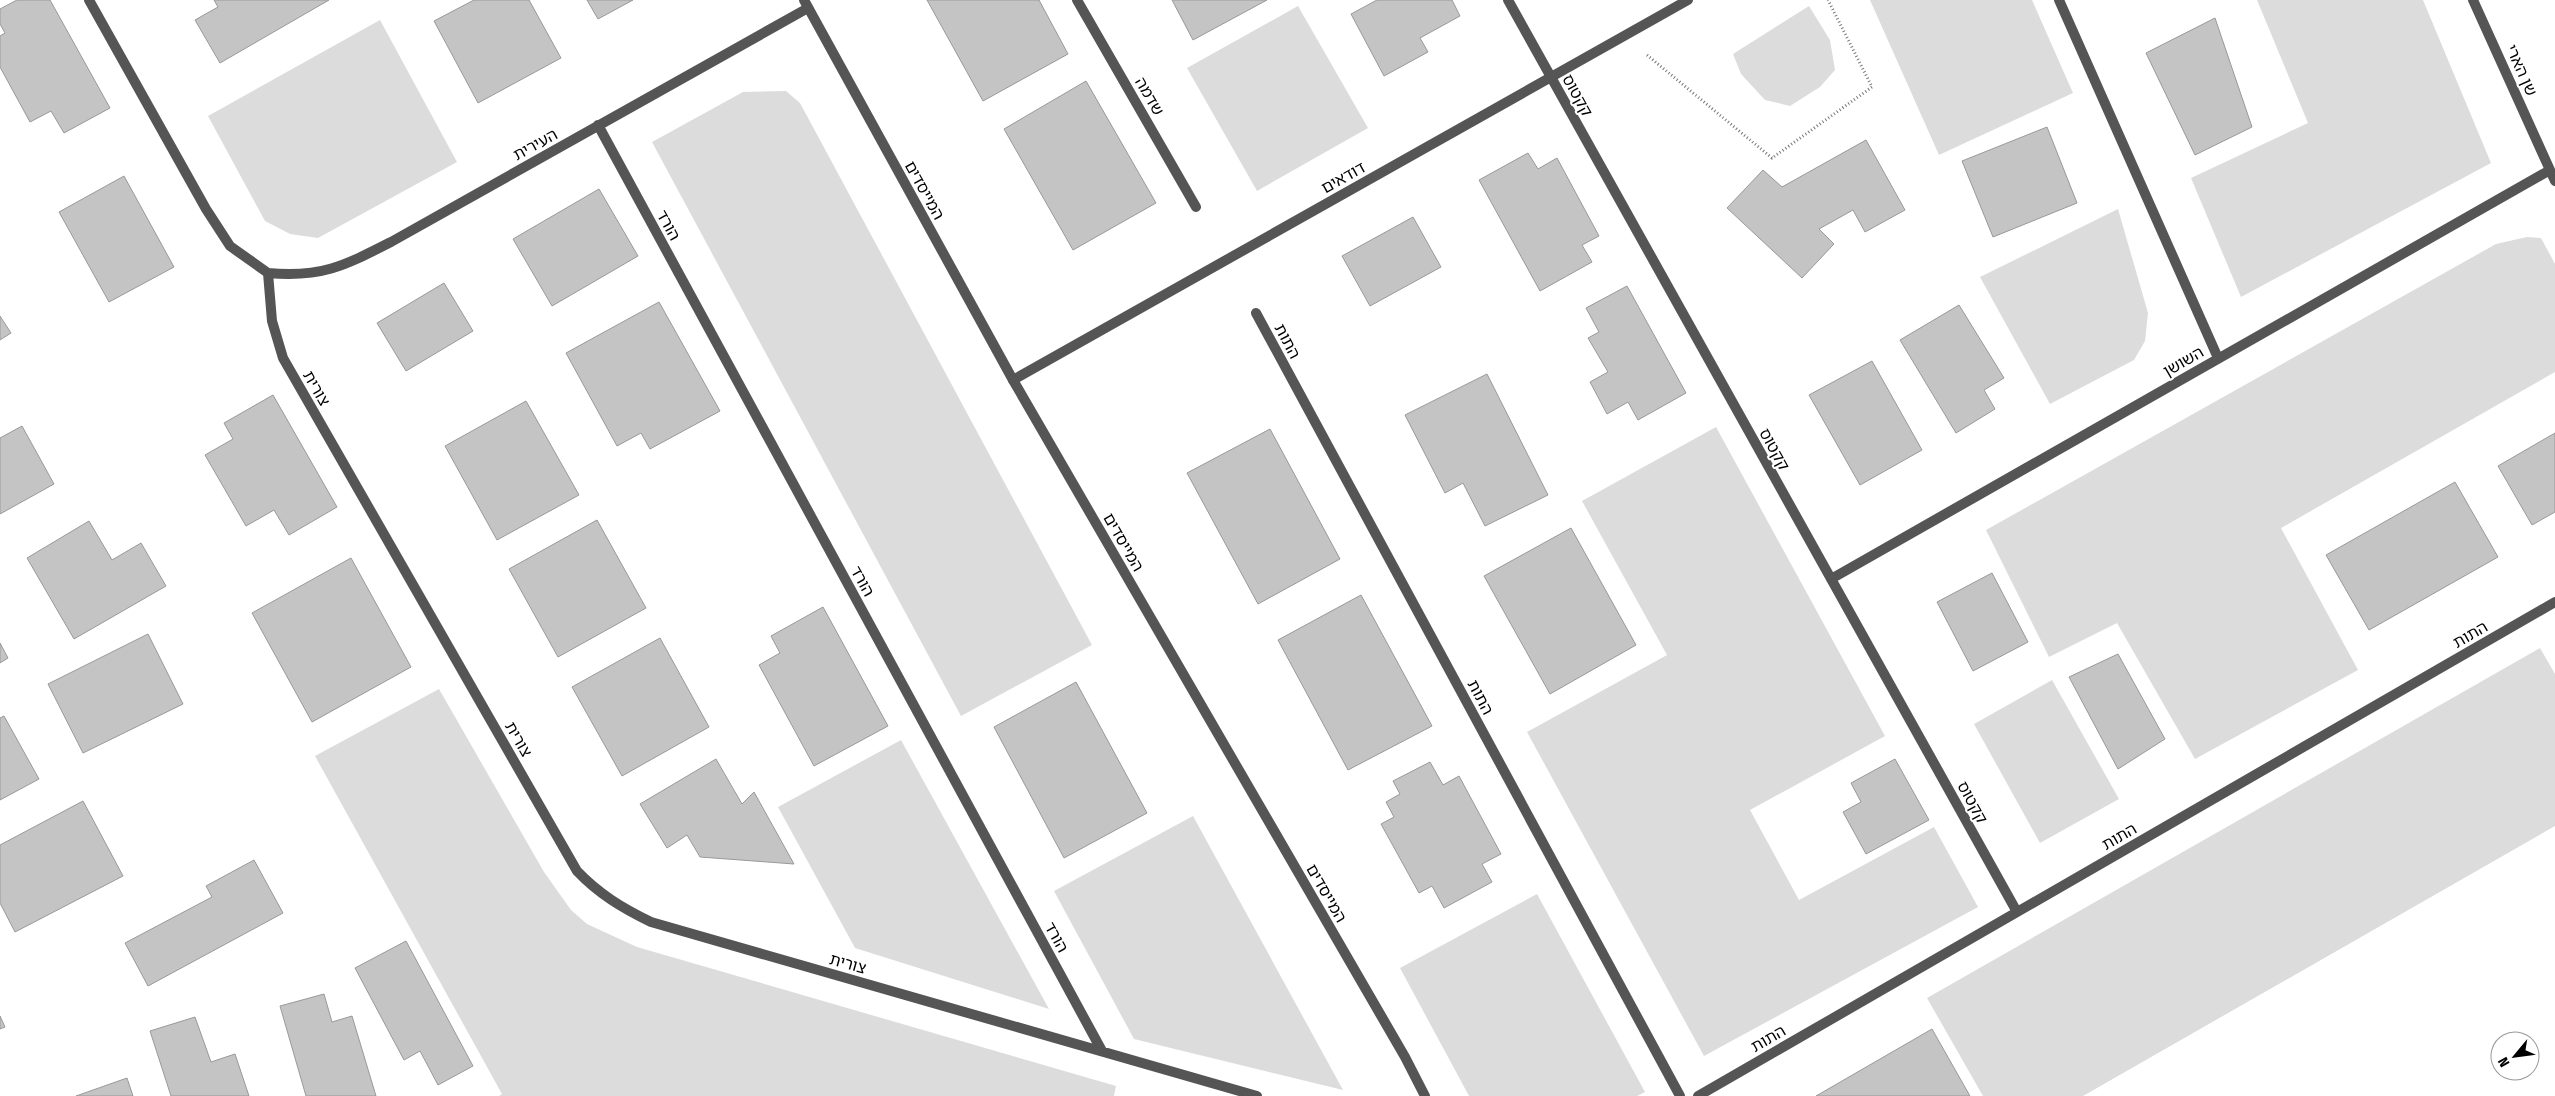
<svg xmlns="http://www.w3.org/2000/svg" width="2555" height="1096" font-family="'Fira Sans Condensed','Noto Sans Hebrew',sans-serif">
	<rect width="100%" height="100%" fill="#fff"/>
	<!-- green -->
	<path fill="#dcdcdc" d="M 1870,0 L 2032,0 L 2073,93 L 1939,155 Z
		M 2257,0 L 2423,0 L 2491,163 L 2241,297 L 2191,178 L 2308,123 Z
		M 1298,6 L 1368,128 L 1257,191 L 1187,68 Z
		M 1809,6 L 1830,40 L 1835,70 L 1820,87 L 1790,106 L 1765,100 L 1741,74 L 1733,54 Z
		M 380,20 L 457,162 L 318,238 L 290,234 L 265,221 L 208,116 Z
		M 786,91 L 800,103 L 1092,645 L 961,716 L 652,142 L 743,92 Z
		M 2118,209 L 2148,313 L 2145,341 L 2134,360 L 2050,404 L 1980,277 Z
		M 2527,237 L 2541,238 L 2555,264 L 2555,372 L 2281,528 L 2358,670 L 2195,759 L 2117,623 L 2049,657 L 1986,530 L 2496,244 Z
		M 1716,427 L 1885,736 L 1750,810 L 1799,900 L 1934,827 L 1978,907 L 1704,1056 L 1527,732 L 1667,655 L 1582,501 Z
		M 2540,648 L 2555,674 L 2555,826 L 2083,1096 L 1983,1096 L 1927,998 Z
		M 2052,680 L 2119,799 L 2040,843 L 1974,724 Z
		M 439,689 L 544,872 L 571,910 L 587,924 L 637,947 L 1116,1086 L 1114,1096 L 499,1096 L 502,1094 L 315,756 Z
		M 901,740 L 1049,1009 L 855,948 L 778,807 Z
		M 1193,816 L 1343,1090 L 1134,1039 L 1054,891 Z
		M 1537,894 L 1645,1092 L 1637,1096 L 1469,1096 L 1400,968 Z"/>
	<!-- building -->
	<path fill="#c4c4c4" stroke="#999" d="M 17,0 L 50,0 L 110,108 L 64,133 L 51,111 L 30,122 L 0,67 L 0,36 L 5,33 L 0,24 L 0,9 Z
		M 214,0 L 329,0 L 220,63 L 195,20 L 218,7 Z
		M 474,0 L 529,0 L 561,58 L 478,103 L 434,21 Z
		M 587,0 L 633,0 L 598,19 Z
		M 927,0 L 1039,0 L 1068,54 L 983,101 Z
		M 1172,0 L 1267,0 L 1193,40 Z
		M 1377,0 L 1452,0 L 1460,16 L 1420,38 L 1428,52 L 1384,76 L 1351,14 Z
		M 2215,18 L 2252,127 L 2195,155 L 2146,53 Z
		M 1086,81 L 1156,203 L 1073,250 L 1004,129 Z
		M 2047,127 L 2077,203 L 1993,237 L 1962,161 Z
		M 1866,140 L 1905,210 L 1865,232 L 1853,210 L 1819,229 L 1834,244 L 1802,278 L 1727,208 L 1763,170 L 1782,187 Z
		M 1528,153 L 1538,169 L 1557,158 L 1599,236 L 1582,245 L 1592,262 L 1540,291 L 1479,180 Z
		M 124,176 L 174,267 L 109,302 L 59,212 Z
		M 599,189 L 638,256 L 552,306 L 513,239 Z
		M 1413,217 L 1441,267 L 1370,306 L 1342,256 Z
		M 444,283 L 473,331 L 406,371 L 377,323 Z
		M 1627,286 L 1686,393 L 1638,420 L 1628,402 L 1607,414 L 1590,382 L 1608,372 L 1588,338 L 1599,332 L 1586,308 Z
		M 659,302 L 720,411 L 650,449 L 641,433 L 617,446 L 566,353 Z
		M 1959,305 L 2004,378 L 1984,390 L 1995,409 L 1956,433 L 1900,340 Z
		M 0,316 L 11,333 L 0,340 Z
		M 1872,361 L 1922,450 L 1860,485 L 1809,395 Z
		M 1487,374 L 1548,495 L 1485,526 L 1463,483 L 1445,493 L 1405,415 Z
		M 273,395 L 337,507 L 289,535 L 274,510 L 246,526 L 205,455 L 233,439 L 224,423 Z
		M 526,401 L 579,495 L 497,540 L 445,446 Z
		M 22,426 L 54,484 L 0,514 L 0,438 Z
		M 1270,429 L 1340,559 L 1258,604 L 1187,473 Z
		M 2555,433 L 2555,512 L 2532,525 L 2498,466 Z
		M 2455,482 L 2498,557 L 2369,630 L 2326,555 Z
		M 597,520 L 646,608 L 558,657 L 509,569 Z
		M 89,521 L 112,560 L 141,543 L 166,586 L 74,639 L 27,558 Z
		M 1571,528 L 1636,645 L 1550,694 L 1484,576 Z
		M 351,558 L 411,667 L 312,722 L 252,613 Z
		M 1992,573 L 2028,642 L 1973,671 L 1937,602 Z
		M 1361,595 L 1432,726 L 1348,770 L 1278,640 Z
		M 823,607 L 888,726 L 814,766 L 759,665 L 780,653 L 771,636 Z
		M 148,634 L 183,704 L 83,753 L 48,684 Z
		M 660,638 L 709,727 L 622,776 L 572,687 Z
		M 0,643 L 8,658 L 0,663 Z
		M 2118,654 L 2165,739 L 2118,769 L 2069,677 Z
		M 1076,682 L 1147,813 L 1064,858 L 994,727 Z
		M 4,716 L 39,779 L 0,800 L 0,718 Z
		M 716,759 L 742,804 L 754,792 L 794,864 L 700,857 L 687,835 L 667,848 L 640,804 Z
		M 1895,759 L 1929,820 L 1866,854 L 1843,812 L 1861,802 L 1851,783 Z
		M 1430,762 L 1443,785 L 1459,776 L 1501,854 L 1482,864 L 1492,882 L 1444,908 L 1432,886 L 1419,893 L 1381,824 L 1394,817 L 1386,802 L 1400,794 L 1393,781 Z
		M 83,801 L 123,876 L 15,932 L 0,903 L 0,845 Z
		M 254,860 L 283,913 L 148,986 L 125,943 L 212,897 L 206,886 Z
		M 406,941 L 473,1066 L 438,1085 L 420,1051 L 404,1060 L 355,968 Z
		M 324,994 L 332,1022 L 352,1016 L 376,1096 L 306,1096 L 280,1006 Z
		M 0,1016 L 5,1027 L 0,1029 Z
		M 195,1017 L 211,1062 L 235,1054 L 249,1096 L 171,1096 L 150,1031 Z
		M 1932,1029 L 1970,1096 L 1816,1096 Z
		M 127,1078 L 133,1096 L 76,1096 Z"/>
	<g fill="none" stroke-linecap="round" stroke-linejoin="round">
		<!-- path -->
		<path stroke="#777" stroke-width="3" stroke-dasharray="1 2.5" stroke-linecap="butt" d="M 1647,55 L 1772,158 L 1872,87 L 1828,0"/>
		<!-- minor -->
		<path stroke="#555" stroke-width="10" d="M 89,0 L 206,209 L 230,246 L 268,273 L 272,321 L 283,358 L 577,871 C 599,894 622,908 651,922 L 1257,1096
			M 1077,0 L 1196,207
			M 1508,0 L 2017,912
			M 2059,0 L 2218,358
			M 2473,0 L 2555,181
			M 598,125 L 1102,1051
			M 268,273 C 321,278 344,266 391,242 L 808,8
			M 1256,313 L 1680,1096
			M 1013,380 L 1688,0
			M 1831,579 L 2550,170
			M 1698,1096 L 2555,602"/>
		<!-- tertiary -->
		<path stroke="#555" stroke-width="10" d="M 804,0 L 1013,380 L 1405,1057 L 1425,1096"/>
	</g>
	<g text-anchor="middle" stroke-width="4" stroke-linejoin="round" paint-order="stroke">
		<!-- street labels -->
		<g font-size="16" fill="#000" stroke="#fff">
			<text transform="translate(2522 70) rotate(66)" y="6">שן הארי</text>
			<text transform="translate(1578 95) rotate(61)" y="6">קקטוס</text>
			<text transform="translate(1150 96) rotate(60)" y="6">שדמה</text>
			<text transform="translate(535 144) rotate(-29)" y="6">העירית</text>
			<text transform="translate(1343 177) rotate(-29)" y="6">דודאים</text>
			<text transform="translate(925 190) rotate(61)" y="6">המייסדים</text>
			<text transform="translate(669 225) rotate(61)" y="6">הורד</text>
			<text transform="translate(1288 341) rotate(62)" y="6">התות</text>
			<text transform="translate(2183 361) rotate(-30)" y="6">השושן</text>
			<text transform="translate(317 388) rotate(60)" y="6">צורית</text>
			<text transform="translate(1775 449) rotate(61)" y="6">קקטוס</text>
			<text transform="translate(1124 542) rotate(60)" y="6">המייסדים</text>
			<text transform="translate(863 581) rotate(61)" y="6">הורד</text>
			<text transform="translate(2470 634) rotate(-30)" y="6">התות</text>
			<text transform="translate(1481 697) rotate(62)" y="6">התות</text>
			<text transform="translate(519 739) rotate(60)" y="6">צורית</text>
			<text transform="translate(1973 802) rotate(61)" y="6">קקטוס</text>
			<text transform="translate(2119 836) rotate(-30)" y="6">התות</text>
			<text transform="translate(1327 893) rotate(60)" y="6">המייסדים</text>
			<text transform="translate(1057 937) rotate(61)" y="6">הורד</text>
			<text transform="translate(848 963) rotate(16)" y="6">צורית</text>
			<text transform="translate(1768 1038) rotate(-30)" y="6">התות</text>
		</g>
	</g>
	<!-- north arrow -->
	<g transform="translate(2515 1056) rotate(241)"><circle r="24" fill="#ffffff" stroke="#999999"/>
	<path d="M0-4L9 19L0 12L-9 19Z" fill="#000000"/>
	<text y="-8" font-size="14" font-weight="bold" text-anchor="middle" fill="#000000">N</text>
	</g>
</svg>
